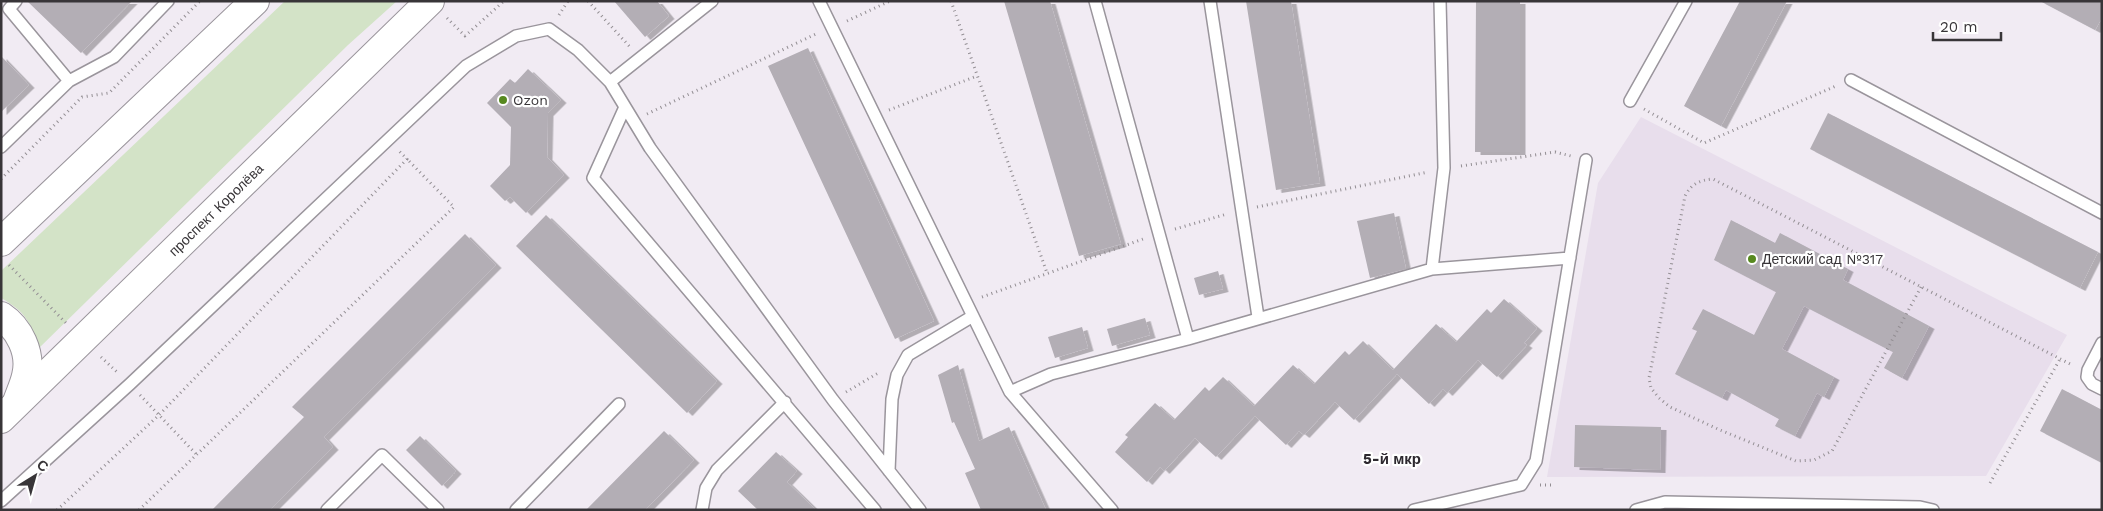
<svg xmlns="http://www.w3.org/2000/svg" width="2103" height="511" font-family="'Work Sans',sans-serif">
	<defs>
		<filter id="shadow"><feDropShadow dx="5.5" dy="3" stdDeviation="0" flood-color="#0004"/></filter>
	</defs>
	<rect width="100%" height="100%" fill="#f1ebf3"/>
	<!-- built -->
	<path fill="#e8deec" d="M 1641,117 L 2067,335 L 1986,476 L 1547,477 L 1598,183 Z"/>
	<!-- green -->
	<path fill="#d3e3c7" d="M 285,1 L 397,1 L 348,45 L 37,350 C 32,323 26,312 1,298 L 1,271 Z"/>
	<!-- building -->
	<path fill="#b3aeb5" filter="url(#shadow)" d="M 27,1 L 132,1 L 81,53 Z
		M 614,1 L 657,1 L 669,16 L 645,37 Z
		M 1004,1 L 1050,1 L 1121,244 L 1079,256 Z
		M 1246,1 L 1291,1 L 1320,183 L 1276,190 Z
		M 1476,1 L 1520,1 L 1520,152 L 1475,152 Z
		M 1740,1 L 1787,1 L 1721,126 L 1684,106 Z
		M 2040,1 L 2102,1 L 2102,18 L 2095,30 Z
		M 808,48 L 934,321 L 895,339 L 768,66 Z
		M 1,56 L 29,85 L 1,112 Z
		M 528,69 L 561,100 L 548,113 L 547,157 L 564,175 L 526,213 L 510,197 L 505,201 L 490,186 L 510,165 L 511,127 L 487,103 L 510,79 L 515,83 Z
		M 1828,113 L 2098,252 L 2080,288 L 1810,149 Z
		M 1394,213 L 1406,269 L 1370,278 L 1357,221 Z
		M 546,215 L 717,381 L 687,413 L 516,246 Z
		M 1731,220 L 1775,243 L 1780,233 L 1848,269 L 1843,280 L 1929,326 L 1902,378 L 1884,368 L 1893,352 L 1804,306 L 1782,349 L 1834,377 L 1824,397 L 1817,393 L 1795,436 L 1775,426 L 1779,419 L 1726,390 L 1722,398 L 1675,374 L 1697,331 L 1692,329 L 1703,309 L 1754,335 L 1776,292 L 1714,260 Z
		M 465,234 L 496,265 L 324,437 L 333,447 L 270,510 L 212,510 L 304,417 L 292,407 Z
		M 1218,271 L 1223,289 L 1199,295 L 1194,278 Z
		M 1504,299 L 1537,328 L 1524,343 L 1527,345 L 1497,377 L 1478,360 L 1447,393 L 1443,389 L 1429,404 L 1397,374 L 1354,420 L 1335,402 L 1304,435 L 1299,431 L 1286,445 L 1255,416 L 1216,457 L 1195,438 L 1164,471 L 1160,467 L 1147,482 L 1115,452 L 1128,437 L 1125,435 L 1155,403 L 1174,420 L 1205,387 L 1209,391 L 1223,377 L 1254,406 L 1293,365 L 1314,384 L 1345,351 L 1349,355 L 1363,341 L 1393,370 L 1436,324 L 1456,342 L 1487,309 L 1491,313 Z
		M 1145,318 L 1150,335 L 1112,346 L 1107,329 Z
		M 1082,327 L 1088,348 L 1055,358 L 1048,337 Z
		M 958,365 L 979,441 L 1009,427 L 1046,510 L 981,510 L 965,473 L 975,469 L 954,422 L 952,423 L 938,375 Z
		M 2062,389 L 2102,410 L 2102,463 L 2040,431 Z
		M 1575,425 L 1661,427 L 1660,470 L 1574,467 Z
		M 664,431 L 694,460 L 645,510 L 586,510 Z
		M 420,436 L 456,471 L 442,486 L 406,450 Z
		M 776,452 L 797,471 L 787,482 L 816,510 L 758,510 L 738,491 Z"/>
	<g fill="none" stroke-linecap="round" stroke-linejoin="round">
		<defs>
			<path id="lane" d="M 16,1 L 9,9 L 69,81
				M 819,1 L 1010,392 L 1112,510
				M 1095,1 L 1188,339
				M 1210,1 L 1258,317
				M 1851,80 L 2102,213
				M 610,82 L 712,1
				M 1630,101 L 1686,1
				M 625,107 L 593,178 L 875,510
				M 1,147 L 69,81 L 114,57 L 168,1
				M 1432,269 L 1444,168 L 1440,1
				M 2102,343 L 2088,370 L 2087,377 L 2092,384 L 2102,389
				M 1010,392 L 1051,374 L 1188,339 L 1432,269 L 1570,258
				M 889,471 L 892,399 L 897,375 L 908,355 L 973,316
				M 1,501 L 130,384 L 466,66 L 516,36 L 549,29 L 578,50 L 610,82 L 650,148 L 833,400 L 920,510
				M 327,510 L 382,455 L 438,510
				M 516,510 L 619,404
				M 702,510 L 706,488 L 717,470 L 785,402
				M 1414,510 L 1521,485 L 1536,461 L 1586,160
				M 1636,510 L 1665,502 L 1920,507 L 1933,510"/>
			<g id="primary">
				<path d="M 1,242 L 255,1"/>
				<path d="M 1,316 C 19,328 32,353 26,376 C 24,385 20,393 17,402"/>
				<path id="s1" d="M 1,419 L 430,1"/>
			</g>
		</defs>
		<!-- lane casing -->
		<use href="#lane" stroke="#9a959c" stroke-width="14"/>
		<!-- primary casing -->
		<use href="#primary" stroke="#9a959c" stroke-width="30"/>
		<!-- path -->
		<path stroke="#938e93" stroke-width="3" stroke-dasharray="1 4" stroke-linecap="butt" d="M 588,1 L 630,47
			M 951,1 L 1047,273
			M 559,15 L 568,1
			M 447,18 L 465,36 L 504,1
			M 847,21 L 890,1
			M 1644,109 L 1704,143 L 1836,86
			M 889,110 L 977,76
			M 647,114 L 818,33
			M 1461,166 L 1555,152 L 1571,156
			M 1,179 L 82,97 L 109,93 L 200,1
			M 1257,207 L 1428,172
			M 1175,229 L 1227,214
			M 9,265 L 66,323
			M 1921,287 L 1832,451 L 1814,460 L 1796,461 L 1720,430 L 1670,407 L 1659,398 L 1651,388 L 1649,378 L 1651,368 L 1685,196 C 1691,184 1700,180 1713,179 L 2072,365
			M 982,297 L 1143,239
			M 101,357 L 118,373
			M 846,392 L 880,372
			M 140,395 L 197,455
			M 1990,483 L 2060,359
			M 1540,485 L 1551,485
			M 57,510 L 159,415 L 407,159 L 399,151
			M 139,510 L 454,207 L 407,159"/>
		<!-- lane -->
		<use href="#lane" stroke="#fff" stroke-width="11"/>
		<!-- primary -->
		<use href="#primary" stroke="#fff" stroke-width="28"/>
	</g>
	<!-- markers -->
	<g fill="#57891f" stroke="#fff" stroke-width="2">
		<circle cx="503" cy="100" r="5"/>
		<circle cx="1752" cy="259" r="5"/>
	</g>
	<g text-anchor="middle" stroke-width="4.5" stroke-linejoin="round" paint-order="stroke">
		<!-- poi labels -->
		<g font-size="14" fill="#383538" stroke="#fff" text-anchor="start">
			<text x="513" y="105">Ozon</text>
			<text x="1762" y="264">Детский сад №317</text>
		</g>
		<!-- street labels -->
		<g font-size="14" fill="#383538" stroke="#fff">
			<text dy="5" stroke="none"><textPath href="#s1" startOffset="300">проспект Королёва</textPath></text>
		</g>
		<!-- neighbourhood labels -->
		<g font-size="15" font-weight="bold" fill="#2d292f" stroke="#fff">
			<text x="1392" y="464">5-й мкр</text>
		</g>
	</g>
	<!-- border -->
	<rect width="2103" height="511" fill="none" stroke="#383538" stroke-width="5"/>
	<!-- north arrow -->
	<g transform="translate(35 476) rotate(37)" stroke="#ffffff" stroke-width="4" paint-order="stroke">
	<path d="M0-4L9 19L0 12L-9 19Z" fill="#383538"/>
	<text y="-8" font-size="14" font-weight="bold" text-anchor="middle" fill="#383538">С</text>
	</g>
	<!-- scale -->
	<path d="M1933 32v8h68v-8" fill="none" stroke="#383538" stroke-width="2.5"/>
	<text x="1940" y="32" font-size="15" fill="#383538" stroke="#ffffff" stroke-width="4" paint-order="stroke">20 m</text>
</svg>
